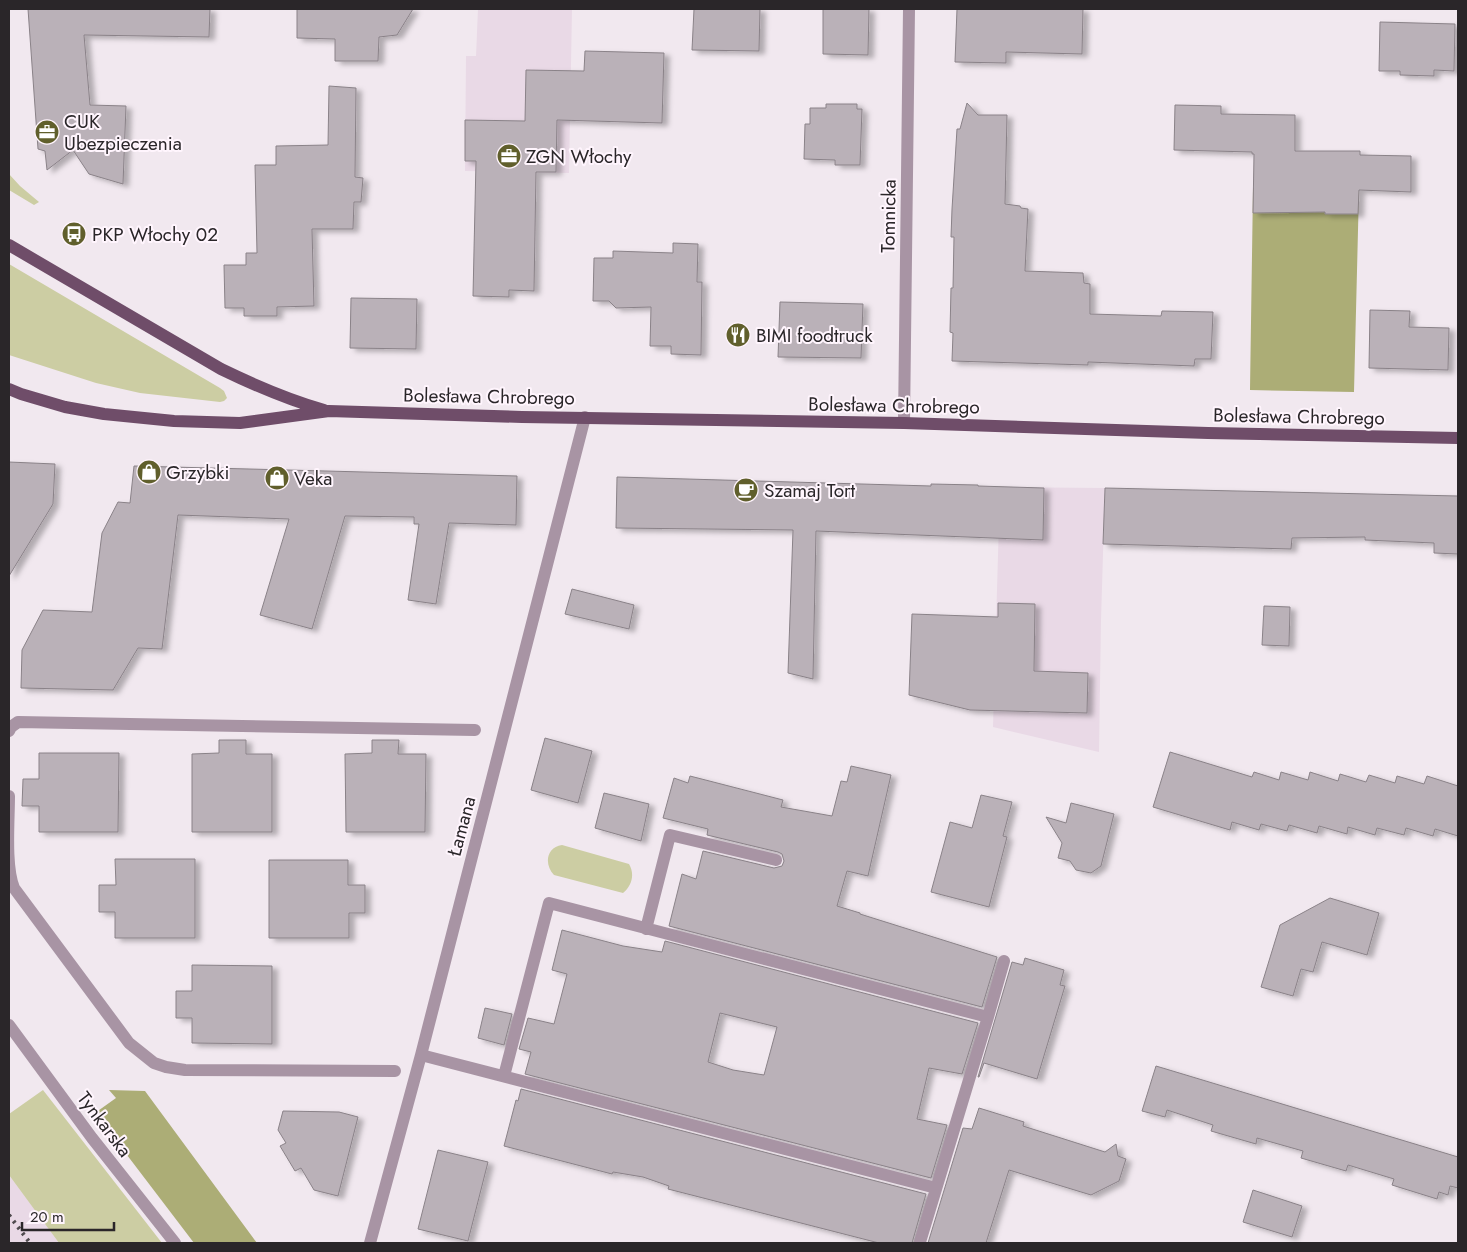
<svg xmlns="http://www.w3.org/2000/svg" width="1467" height="1252" font-family="Jost,sans-serif">
	<defs>
		<filter id="shadow"><feDropShadow dx="5.5" dy="3" stdDeviation="2.5" flood-color="#0004"/></filter>
	</defs>
	<rect width="100%" height="100%" fill="#f1e8ef"/>
	<!-- built -->
	<path fill="#e9d9e6" d="M 478,9 L 572,9 L 569,173 L 465,171 L 466,56 L 476,56 Z
		M 1000,487 L 1105,488 L 1101,620 L 1099,752 L 993,727 Z
		M 9,1175 L 35,1210 L 59,1243 L 9,1243 Z"/>
	<!-- green -->
	<path fill="#cccda3" d="M 9,174 L 20,186 L 39,202 L 34,205 L 9,190 Z
		M 9,264 L 220,388 L 224,391 L 227,398 L 224,401 L 220,402 L 140,393 L 96,383 L 9,355 Z
		M 562,845 L 629,864 C 635,874 632,886 623,893 L 554,875 C 544,865 546,847 562,845 Z
		M 43,1090 L 162,1243 L 59,1243 L 9,1175 L 9,1114 Z"/>
	<!-- forest -->
	<path fill="#acad76" d="M 1253,188 L 1359,190 L 1354,392 L 1250,390 Z
		M 109,1090 L 145,1091 L 257,1243 L 194,1243 L 95,1113 L 116,1098 Z"/>
	<!-- building -->
	<path fill="#bab1b8" stroke="#8a8288" fill-rule="evenodd" filter="url(#shadow)" d="M 28,9 L 210,9 L 209,37 L 84,35 L 90,105 L 126,106 L 123,184 L 89,174 L 73,150 L 47,170 L 45,151 L 38,149 Z
		M 297,9 L 413,9 L 397,35 L 379,37 L 378,61 L 335,61 L 335,39 L 297,38 Z
		M 694,9 L 760,9 L 759,51 L 692,50 Z
		M 823,9 L 869,9 L 868,55 L 823,54 Z
		M 957,9 L 1083,9 L 1082,54 L 1006,52 L 1006,63 L 955,62 Z
		M 1380,22 L 1455,24 L 1454,71 L 1434,70 L 1434,76 L 1400,75 L 1400,71 L 1379,71 Z
		M 585,51 L 664,53 L 662,123 L 557,120 L 556,172 L 536,172 L 534,291 L 509,290 L 509,297 L 473,296 L 476,161 L 465,161 L 465,120 L 525,121 L 526,70 L 584,71 Z
		M 329,86 L 356,88 L 355,177 L 363,178 L 361,202 L 354,202 L 353,229 L 312,229 L 314,306 L 277,307 L 277,316 L 244,316 L 244,308 L 225,308 L 224,265 L 246,265 L 246,253 L 257,253 L 255,165 L 276,165 L 276,146 L 328,145 Z
		M 967,103 L 978,115 L 1007,115 L 1005,204 L 1020,206 L 1021,208 L 1028,209 L 1025,271 L 1083,273 L 1084,283 L 1090,284 L 1090,314 L 1161,316 L 1162,311 L 1213,312 L 1211,359 L 1195,359 L 1194,366 L 1088,362 L 1088,365 L 952,361 L 953,333 L 950,332 L 951,288 L 953,288 L 954,237 L 951,237 L 952,209 L 957,129 L 960,129 Z
		M 826,104 L 857,104 L 857,109 L 862,109 L 860,165 L 835,165 L 835,160 L 804,159 L 805,124 L 810,124 L 810,108 L 826,108 Z
		M 1175,105 L 1221,106 L 1221,114 L 1295,115 L 1295,151 L 1360,151 L 1360,155 L 1411,156 L 1411,192 L 1359,190 L 1358,214 L 1325,214 L 1325,212 L 1253,213 L 1254,154 L 1252,154 L 1252,152 L 1174,150 Z
		M 673,243 L 698,244 L 697,282 L 702,282 L 701,355 L 671,354 L 671,346 L 650,346 L 651,307 L 616,308 L 609,301 L 593,301 L 594,258 L 613,258 L 613,251 L 673,253 Z
		M 351,298 L 417,299 L 416,349 L 350,348 Z
		M 780,302 L 863,304 L 861,358 L 778,357 Z
		M 1370,310 L 1410,311 L 1409,327 L 1449,328 L 1448,370 L 1369,368 Z
		M 9,462 L 55,464 L 53,504 L 9,576 Z
		M 134,466 L 517,476 L 516,525 L 449,523 L 436,604 L 408,600 L 419,524 L 414,524 L 414,517 L 345,516 L 312,629 L 260,615 L 289,519 L 178,515 L 162,649 L 138,648 L 113,690 L 21,688 L 22,650 L 43,610 L 92,612 L 102,533 L 118,502 L 130,503 Z
		M 617,477 L 931,486 L 931,484 L 978,485 L 978,486 L 1044,488 L 1043,540 L 816,531 L 813,679 L 788,673 L 793,530 L 616,528 Z
		M 1105,488 L 1458,496 L 1458,554 L 1434,553 L 1434,543 L 1365,540 L 1365,537 L 1292,538 L 1291,549 L 1103,544 Z
		M 572,589 L 634,605 L 629,629 L 565,614 Z
		M 998,603 L 1035,604 L 1034,671 L 1088,673 L 1087,713 L 970,710 L 909,695 L 912,614 L 998,617 Z
		M 1264,606 L 1290,607 L 1289,646 L 1262,645 Z
		M 545,738 L 592,751 L 578,803 L 531,790 Z
		M 219,740 L 246,740 L 246,754 L 272,754 L 272,832 L 192,832 L 192,754 L 219,753 Z
		M 372,740 L 399,740 L 398,754 L 426,754 L 425,832 L 346,832 L 345,754 L 372,753 Z
		M 1170,752 L 1252,777 L 1254,772 L 1279,780 L 1281,772 L 1308,780 L 1310,772 L 1338,781 L 1340,774 L 1366,782 L 1369,775 L 1395,783 L 1397,776 L 1424,784 L 1427,776 L 1458,786 L 1458,836 L 1435,829 L 1433,836 L 1406,828 L 1404,835 L 1377,828 L 1375,835 L 1348,827 L 1347,834 L 1319,826 L 1317,833 L 1289,825 L 1287,831 L 1261,824 L 1259,830 L 1232,822 L 1230,830 L 1153,807 Z
		M 39,753 L 119,753 L 118,832 L 39,832 L 39,806 L 22,806 L 23,779 L 39,779 Z
		M 851,766 L 891,775 L 868,876 L 847,871 L 837,906 L 860,913 L 860,914 L 997,957 L 982,1007 L 669,926 L 682,874 L 696,879 L 703,851 L 774,868 L 782,866 L 784,861 L 782,854 L 778,852 L 707,835 L 708,829 L 663,818 L 674,778 L 688,783 L 690,776 L 783,800 L 781,807 L 832,816 L 841,781 L 847,782 Z
		M 604,793 L 649,804 L 641,841 L 595,828 Z
		M 981,795 L 1012,802 L 1003,836 L 1007,837 L 989,907 L 931,892 L 950,822 L 972,828 Z
		M 1071,803 L 1114,814 L 1101,866 L 1091,873 L 1076,870 L 1070,861 L 1058,858 L 1062,843 L 1046,817 L 1066,823 Z
		M 115,859 L 195,859 L 195,938 L 115,938 L 115,912 L 99,912 L 99,885 L 116,885 Z
		M 269,860 L 348,860 L 348,885 L 365,885 L 365,913 L 349,913 L 349,938 L 269,938 Z
		M 1330,898 L 1379,913 L 1367,955 L 1322,942 L 1313,972 L 1301,969 L 1293,996 L 1261,987 L 1280,925 Z
		M 562,930 L 623,946 L 662,952 L 665,941 L 978,1023 L 962,1074 L 929,1068 L 917,1119 L 947,1125 L 931,1178 L 525,1074 L 531,1052 L 519,1049 L 528,1018 L 554,1024 L 567,974 L 552,970 ZM 720,1013 L 777,1027 L 764,1075 L 733,1070 L 708,1062 Z
		M 1025,958 L 1064,970 L 1060,985 L 1065,986 L 1037,1079 L 984,1063 L 979,1077 L 978,1077 L 1012,962 L 1023,965 Z
		M 192,965 L 272,966 L 272,1044 L 192,1043 L 192,1018 L 176,1018 L 176,991 L 192,991 Z
		M 485,1008 L 512,1014 L 504,1045 L 478,1038 Z
		M 1156,1066 L 1458,1157 L 1458,1188 L 1450,1186 L 1448,1195 L 1439,1192 L 1437,1199 L 1392,1185 L 1394,1179 L 1348,1165 L 1346,1171 L 1301,1158 L 1303,1151 L 1257,1138 L 1256,1144 L 1211,1131 L 1213,1125 L 1167,1110 L 1165,1117 L 1142,1111 Z
		M 521,1089 L 926,1194 L 912,1243 L 879,1243 L 668,1189 L 669,1186 L 643,1177 L 613,1172 L 612,1174 L 504,1146 L 516,1100 L 518,1101 Z
		M 979,1108 L 1024,1122 L 1023,1126 L 1105,1152 L 1116,1144 L 1118,1156 L 1126,1159 L 1119,1181 L 1091,1195 L 1009,1170 L 986,1243 L 928,1243 L 963,1128 L 972,1129 Z
		M 283,1111 L 339,1112 L 358,1117 L 338,1196 L 314,1190 L 301,1168 L 295,1171 L 280,1146 L 286,1143 L 278,1130 Z
		M 438,1150 L 488,1162 L 468,1241 L 418,1229 Z
		M 1253,1190 L 1302,1206 L 1292,1237 L 1243,1222 Z"/>
	<g fill="none" stroke-linecap="round" stroke-linejoin="round">
		<!-- minor -->
		<path stroke="#a894a4" stroke-width="12" d="M 904,423 L 909,9
			M 9,731 L 11,727 L 18,722 L 475,730
			M 9,796 C 9,821 5,866 14,888 L 129,1043 L 154,1063 L 166,1067 L 185,1070 L 395,1071
			M 646,929 L 670,835 L 776,860
			M 9,1025 L 92,1138 L 175,1243
			M 421,1055 L 936,1188
			M 504,1076 L 549,903 L 988,1017
			M 920,1242 L 988,1017 L 1004,961
			M 370,1243 L 421,1055 L 585,417"/>
		<!-- major -->
		<path stroke="#6f4d69" stroke-width="12" d="M 9,245 L 221,369 C 254,385 289,400 324,410
			M 9,389 L 21,394 L 65,407 L 104,414 L 174,421 L 240,423 L 329,411 L 522,417 L 904,423 L 1208,433 L 1458,438"/>
		<!-- rail -->
		<path stroke="#504b4f" stroke-width="4" stroke-dasharray="2.5 5" stroke-linecap="butt" d="M 9,1215 L 30,1243"/>
	</g>
	<!-- icons -->
	<defs>
		<symbol id="office-disc" viewBox="-11 -11 22 22"><circle r="9.5" fill="#605f2c" stroke="#fff5fd"/><path d="M-6-3h4V-5.5h4V-3h4V5H-6ZM-1-4.5V-3h2v-1.5ZM-6 0V1H6V0Z" fill="#fff"/></symbol>
		<symbol id="bus-disc" viewBox="-11 -11 22 22"><circle r="9.5" fill="#605f2c" stroke="#fff5fd"/><path d="M-5-6H5V4H4V6H2V4H-2V6H-4V4H-5ZM-3.5-4V0h7V-4ZM-3.5 1.2v1.5H-2V1.2ZM2 1.2v1.5H3.5V1.2Z" fill="#fff"/></symbol>
		<symbol id="restaurant-disc" viewBox="-11 -11 22 22"><circle r="9.5" fill="#605f2c" stroke="#fff5fd"/><path d="M-5-6h1v4h1v-4h1v4h1v-4h1v5L-1.5 .5V6h-2V.5L-5-1ZM5-6V6H3V1.5H1.5Q1.5-4 5-6Z" fill="#fff"/></symbol>
		<symbol id="shop-disc" viewBox="-11 -11 22 22"><circle r="9.5" fill="#605f2c" stroke="#fff5fd"/><path d="M-5-2.5h2.3a2.7 3.5 0 0 1 5.4 0H5L5.5 6h-11ZM-1.5-2.5h3a1.5 2.3 0 0 0-3 0Z" fill="#fff"/></symbol>
		<symbol id="cafe-disc" viewBox="-11 -11 22 22"><circle r="9.5" fill="#605f2c" stroke="#fff5fd"/><path d="M-5.5-4.5H6V0H3Q3 3.5 0 3.5H-2.5Q-5.5 3.5-5.5 0ZM3-3.2v2h1.7v-2ZM-6 4.5H4V6H-6Z" fill="#fff"/></symbol>
	</defs>
	<g fill-rule="evenodd">
		<use href="#office-disc" x="33" y="118" width="28" height="28"/>
		<use href="#office-disc" x="495" y="142" width="28" height="28"/>
		<use href="#bus-disc" x="60" y="220" width="28" height="28"/>
		<use href="#restaurant-disc" x="724" y="321" width="28" height="28"/>
		<use href="#shop-disc" x="135" y="458" width="28" height="28"/>
		<use href="#shop-disc" x="263" y="464" width="28" height="28"/>
		<use href="#cafe-disc" x="732" y="476" width="28" height="28"/>
	</g>
	<g text-anchor="middle" stroke-width="4" stroke-linejoin="round" paint-order="stroke">
		<!-- poi labels -->
		<g font-size="19" fill="#2a2629" stroke="#fff5fd" text-anchor="start">
			<text x="64" y="128">CUK<tspan x="64" dy="22">Ubezpieczenia</tspan></text>
			<text x="526" y="163">ZGN Włochy</text>
			<text x="92" y="241">PKP Włochy 02</text>
			<text x="756" y="342">BIMI foodtruck</text>
			<text x="166" y="479">Grzybki</text>
			<text x="294" y="485">Veka</text>
			<text x="764" y="497">Szamaj Tort</text>
		</g>
		<!-- street labels -->
		<g font-size="19" fill="#2a2629" stroke="#fff5fd">
			<text transform="translate(888 216) rotate(-89)" y="7">Tomnicka</text>
			<text transform="translate(489 396) rotate(1)" y="7">Bolesława Chrobrego</text>
			<text transform="translate(894 405) rotate(1)" y="7">Bolesława Chrobrego</text>
			<text transform="translate(1299 416) rotate(1)" y="7">Bolesława Chrobrego</text>
			<text transform="translate(461 826) rotate(-75)" y="7">Łamana</text>
			<text transform="translate(105 1124) rotate(53)" y="7">Tynkarska</text>
		</g>
	</g>
	<!-- border -->
	<rect width="1467" height="1252" fill="none" stroke="#2a2629" stroke-width="20"/>
	<!-- scale -->
	<path d="M22 1222v8h92v-8" fill="none" stroke="#2a2629" stroke-width="2.5"/>
	<text x="30" y="1222" font-size="15" fill="#2a2629" stroke="#fff5fd" stroke-width="4" paint-order="stroke">20 m</text>
</svg>
